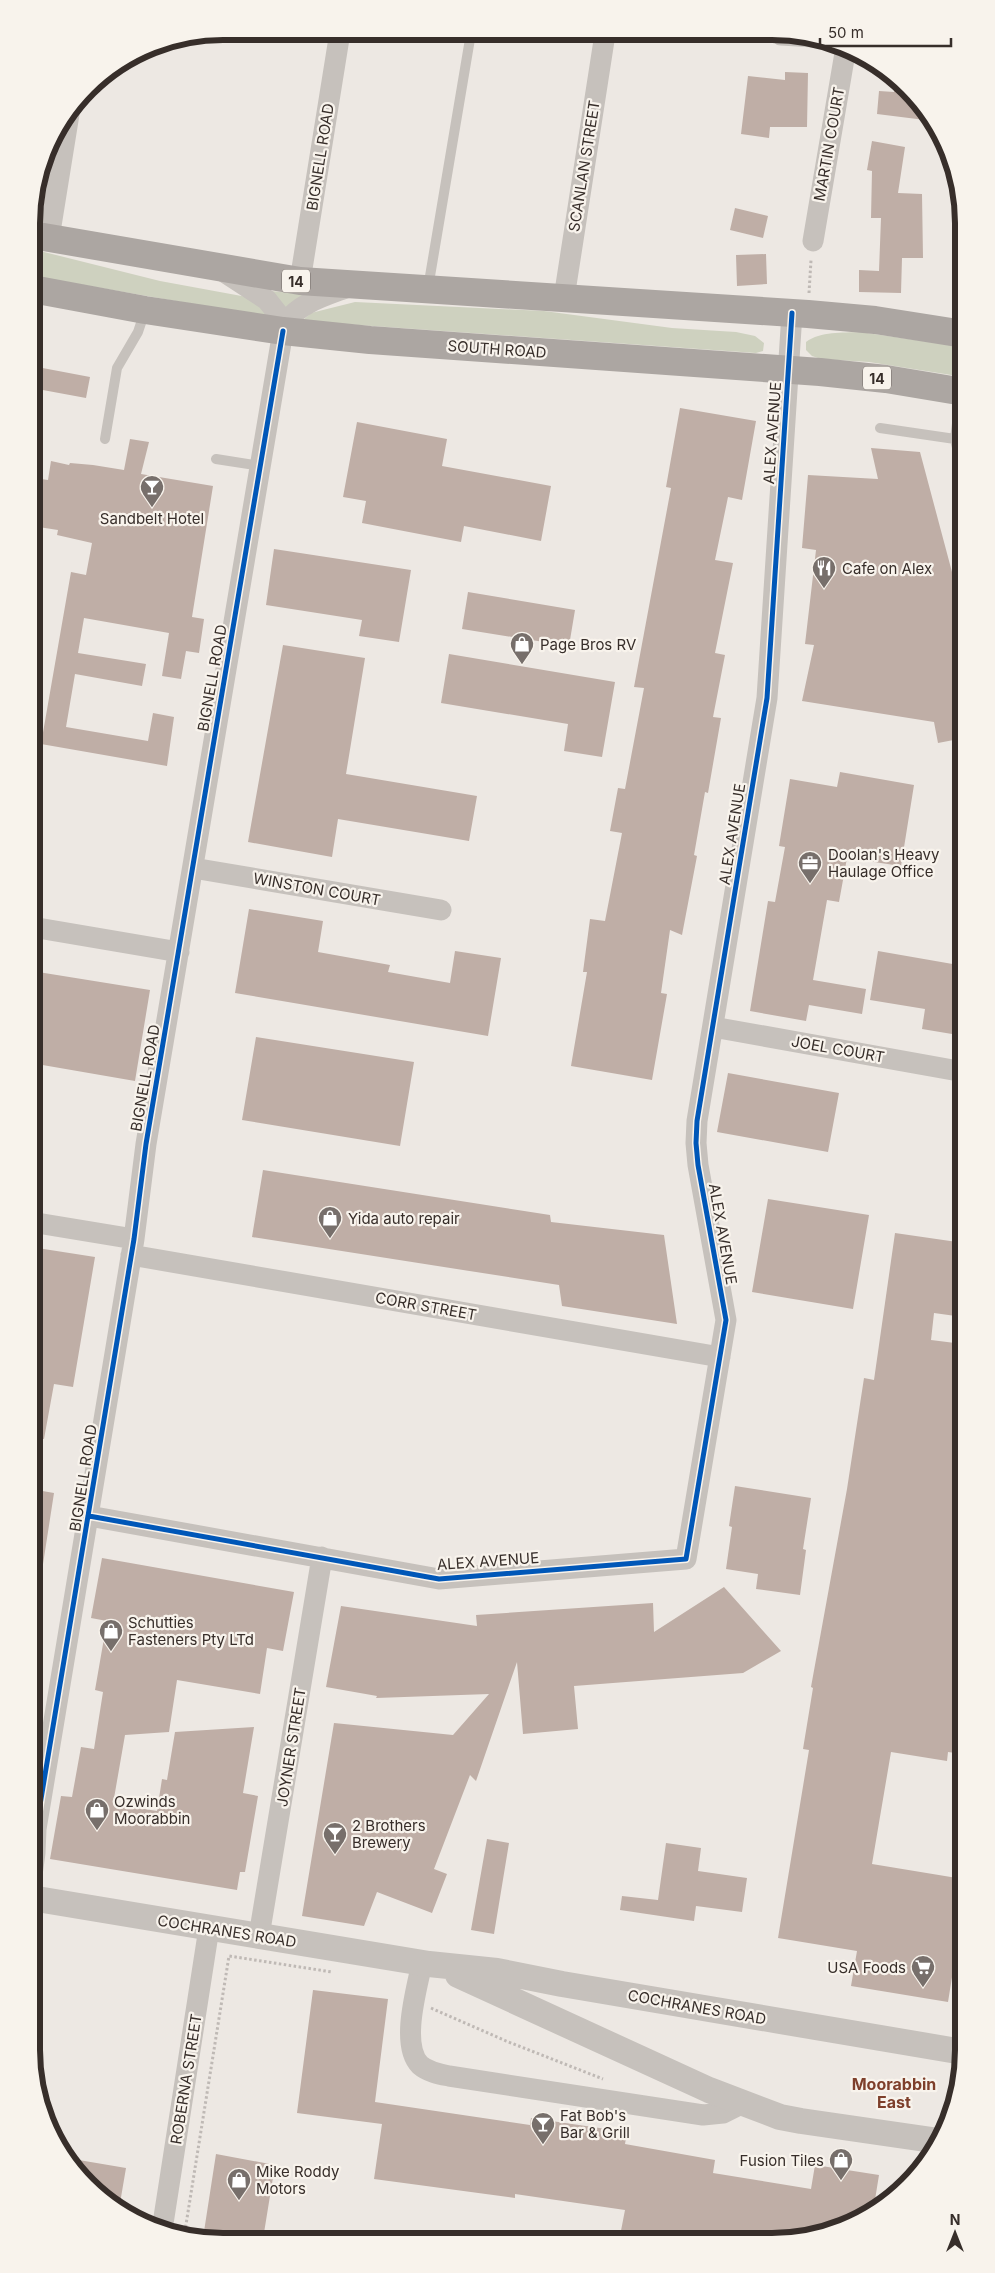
<svg xmlns="http://www.w3.org/2000/svg" width="995" height="2273" viewBox="0 0 995 2273" font-family="Inter,sans-serif">
  <style>
    .green { fill: #ced1bf }
    .building { fill: #bfaea6 }
    .lines { fill: none; stroke-linecap: round; stroke-linejoin: round }
    .path { stroke: #bfb9b5; stroke-width: 3; stroke-dasharray: 2.5 2.5; stroke-linecap: butt }
    .service { stroke: #c6c1bc; stroke-width: 10 }
    .minor { stroke: #c6c1bc; stroke-width: 21 }
    .tertiary { stroke: #c6c1bc; stroke-width: 26 }
    .trunk { stroke: #aca6a2; stroke-width: 28 }
    .cycleway-casing { stroke: #f8f3ec; stroke-width: 8 }
    .cycleway { stroke: #0057b8; stroke-width: 5 }
    .labels { text-anchor: middle; dominant-baseline: central; stroke-width: 4.5; stroke-linejoin: round; paint-order: stroke }
    .shield { fill: #f8f3ec; stroke: #716964; stroke-width: 1 }
    .shield-label { font-size: 14px; font-weight: bold; fill: #372e2a }
    .street-label { font-size: 15px; fill: #372e2a; stroke: #f8f3ec }
    .poi-label { font-size: 15px; fill: #372e2a; stroke: #f8f3ec; text-anchor: start }
    .neighbourhood-label { font-size: 16px; font-weight: bold; fill: #7e3f2b; stroke: #f8f3ec }
    .rim { fill: none; stroke: #372e2a; stroke-width: 6 }
  </style>
  <rect width="100%" height="100%" fill="#ede8e3"/>
  <path class="green" d="M32,249L160,281L247,297L257,301L268,317L32,276Z
    M271,291L310,295L287,311Z
    M355,302L544,311L672,328L736,332L755,336L764,343L763,351L756,353L302,321L311,313Z
    M860,332L964,347V377L869,362L821,359L812,356L806,350V342C821,331 842,333 860,332Z"/>
  <path class="building" d="M785,72L808,73L807,127H770L769,138L741,134L748,76L785,80Z
    M895,77L899,79L933,121L877,114L879,91L894,92Z
    M872,141L905,147L898,193L922,194L923,258H902L901,293L859,292V270L879,271L881,218H871L872,171L867,170Z
    M735,208L768,216L763,238L730,230Z
    M766,254L767,284L737,286L736,255Z
    M32,366L90,377L86,398L32,388Z
    M680,408L756,421L742,500L728,497L715,560L733,563L715,653L725,655L713,717L721,718L708,793L705,792L694,855L697,856L682,935L670,930L661,993L667,994L652,1080L571,1066L587,972H583L590,919L605,921L622,833L610,831L618,788L625,789L644,688L634,687L671,488L666,487Z
    M357,422L447,439L442,466L551,486L541,541L464,526L461,542L362,523L366,501L343,497Z
    M130,439L149,442L141,474L213,486L192,617L204,619L199,653L186,651L181,679L162,676L169,633L84,618L78,653L146,664L142,686L75,674L66,727L148,741L153,713L174,717L167,766L41,744L71,572L86,575L92,543L57,535L58,530L32,526L37,489L41,479L48,480L51,461L69,465L70,463L93,465L124,470Z
    M871,448L920,452L964,617V738L938,743L934,722L802,701L814,645L805,644L816,550L802,548L808,475L878,479Z
    M274,549L411,570L399,642L359,636L362,620L266,605Z
    M468,592L575,610L569,646L462,629Z
    M283,645L365,658L346,774L477,796L469,841L338,819L332,857L248,842Z
    M449,654L615,682L602,757L564,751L568,724L441,703Z
    M840,772L914,785L901,866L847,858L839,902L827,900L813,980L866,989L862,1014L809,1005L806,1021L750,1011L768,901L775,902L785,847L779,846L790,779L837,787Z
    M249,909L323,921L318,952L390,965L388,972L450,983L455,951L501,958L488,1036L235,993Z
    M878,951L964,966V1036L922,1029L925,1009L870,1000Z
    M32,971L150,990L135,1081L31,1063Z
    M256,1037L414,1062L400,1146L242,1120Z
    M728,1073L839,1093L828,1152L717,1132Z
    M263,1170L550,1215L551,1222L664,1235L677,1324L562,1306L559,1285L252,1237Z
    M768,1199L869,1215L853,1309L752,1292Z
    M895,1233L964,1243L963,1317L934,1313L931,1340L963,1344V1615L957,1651L963,1653V1754L948,1752L947,1761L891,1752L872,1864L963,1879V1909L948,2002L851,1986L857,1951L778,1938L809,1750L803,1749L813,1688L811,1687L847,1489L864,1378L874,1380Z
    M31,1247L95,1257L73,1387L54,1384L44,1439L31,1437Z
    M735,1486L811,1498L803,1549L806,1550L800,1595L756,1589L758,1574L726,1569L732,1527L729,1526Z
    M31,1489L54,1493L39,1590L31,1589Z
    M102,1558L294,1592L283,1651L267,1648L260,1694L177,1680L169,1732L125,1735L113,1804L157,1811L162,1779L167,1780L175,1732L254,1727L243,1793L258,1796L245,1872H240L237,1890L50,1859L61,1796L72,1797L81,1747L94,1749L103,1692L95,1690L107,1621L91,1618Z
    M724,1587L781,1651L743,1673L574,1686L578,1729L523,1734L517,1662L476,1781L470,1775L434,1869L447,1874L432,1913L377,1892L364,1926L302,1916L334,1723L453,1735L489,1694L376,1698L377,1696L326,1687L341,1606L477,1626L476,1615L653,1603L654,1632Z
    M487,1839L509,1843L494,1934L471,1930Z
    M666,1843L701,1848L698,1871L747,1878L742,1912L696,1906L694,1921L620,1910L622,1896L658,1900Z
    M313,1990L388,1999L375,2102L530,2125L531,2118L627,2132L625,2144L715,2160L713,2173L811,2189L815,2165L879,2175L873,2212L822,2235L772,2242L619,2241L625,2210L515,2194V2198L374,2179L382,2124L297,2113Z
    M216,2154L275,2165L263,2239L203,2238Z
    M67,2158L126,2168L119,2209L96,2194Z"/>
  <g class="lines">
    <path class="path" d="M809,293L811,260
      M431,2008L506,2041L603,2079
      M184,2237L229,1956L332,1972"/>
    <path class="service" d="M428,288L471,33
      M880,428L955,439L961,393
      M105,439L117,368L138,332L145,311
      M955,439L964,478
      M216,459L261,466"/>
    <path class="minor" d="M781,35L814,37
      M49,238L69,114
      M813,241L846,47
      M221,270L267,300L285,323C300,302 328,295 351,286
      M300,281L340,32
      M564,298L605,34
      M193,868L441,910
      M32,927L179,952
      M713,1027L964,1072
      M31,1222L134,1239
      M131,1255L720,1357
      M89,1516L439,1579L686,1559L726,1320L698,1165L696,1143L697,1121L767,698L792,313
      M31,1882L35,1853L36,1829L134,1239L146,1144L283,331
      M259,1936L322,1557
      M422,1963C417,1988 400,2045 420,2065C428,2072 439,2074 449,2076L703,2115L723,2113L743,2103
      M162,2230L209,1928"/>
    <path class="tertiary" d="M31,1898L429,1964L497,1971L562,1984L963,2052
      M458,1975L709,2090L780,2117L801,2121L939,2141"/>
    <path class="trunk" d="M32,235L300,281L808,314L875,320L964,334
      M32,289L145,310L283,331L370,340L820,372L886,379L964,392"/>
    <g class="cycleway-casing">
      <path id="cycleway" d="M89,1516L439,1579L686,1559L726,1320L698,1165L696,1143L697,1121L767,698L792,313
        M31,1882L35,1853L36,1829L134,1239L146,1144L283,331"/>
    </g>
    <use href="#cycleway" class="cycleway"/>
  </g>
  <defs>
    <g id="bar-pin" transform="scale(1.25)"><path d="M0 17L-7.5 6A9.5 9.5 0 1 1 7.5 6Z" fill="#776f6b" stroke="#f8f3ec"/><path d="M-6-5H6L.8 .8V4.5H3.5V6h-7V4.5H-.8V.8Z" fill="#fff"/></g>
    <g id="restaurant-pin" transform="scale(1.25)"><path d="M0 17L-7.5 6A9.5 9.5 0 1 1 7.5 6Z" fill="#776f6b" stroke="#f8f3ec"/><path d="M-5-6h1v4h1v-4h1v4h1v-4h1v5L-1.5 .5V6h-2V.5L-5-1ZM5-6V6H3V1.5H1.5Q1.5-4 5-6Z" fill="#fff"/></g>
    <g id="shop-pin" transform="scale(1.25)"><path d="M0 17L-7.5 6A9.5 9.5 0 1 1 7.5 6Z" fill="#776f6b" stroke="#f8f3ec"/><path d="M-5-2.5h2.3a2.7 3.5 0 0 1 5.4 0H5L5.5 6h-11ZM-1.5-2.5h3a1.5 2.3 0 0 0-3 0Z" fill="#fff"/></g>
    <g id="office-pin" transform="scale(1.25)"><path d="M0 17L-7.5 6A9.5 9.5 0 1 1 7.5 6Z" fill="#776f6b" stroke="#f8f3ec"/><path d="M-6-3h4V-5.5h4V-3h4V5H-6ZM-1-4.5V-3h2v-1.5ZM-6 0V1H6V0Z" fill="#fff"/></g>
    <g id="supermarket-pin" transform="scale(1.25)"><path d="M0 17L-7.5 6A9.5 9.5 0 1 1 7.5 6Z" fill="#776f6b" stroke="#f8f3ec"/><path d="M-6-5.5h2.5l.6 2H6L4.5 2H-2.5L-4.4-4H-6ZM-1.5 3.2a1.3 1.3 0 1 0 .1 0ZM3 3.2a1.3 1.3 0 1 0 .1 0Z" fill="#fff"/></g>
  </defs>
  <g fill-rule="evenodd">
    <use href="#bar-pin" x="152" y="487"/>
    <use href="#restaurant-pin" x="824" y="568"/>
    <use href="#shop-pin" x="522" y="644"/>
    <use href="#office-pin" x="810" y="863"/>
    <use href="#shop-pin" x="330" y="1218"/>
    <use href="#shop-pin" x="111" y="1631"/>
    <use href="#shop-pin" x="97" y="1810"/>
    <use href="#bar-pin" x="335" y="1834"/>
    <use href="#supermarket-pin" x="923" y="1967"/>
    <use href="#bar-pin" x="543" y="2124"/>
    <use href="#shop-pin" x="841" y="2160"/>
    <use href="#shop-pin" x="239" y="2180"/>
  </g>
  <g class="labels">
    <g class="shield">
      <rect x="282" y="269.5" width="28" height="23" rx="4"/>
      <rect x="863" y="366.5" width="28" height="23" rx="4"/>
    </g>
    <g class="shield-label">
      <text x="296" y="281">14</text>
      <text x="877" y="378">14</text>
    </g>
    <g class="street-label">
      <text transform="translate(829 144) rotate(-80)">MARTIN COURT</text>
      <text transform="translate(320 157) rotate(-81)">BIGNELL ROAD</text>
      <text transform="translate(584 166) rotate(-81)">SCANLAN STREET</text>
      <text transform="translate(497 349) rotate(4)">SOUTH ROAD</text>
      <text transform="translate(772 433) rotate(-86)">ALEX AVENUE</text>
      <text transform="translate(212 678) rotate(-80)">BIGNELL ROAD</text>
      <text transform="translate(732 834) rotate(-81)">ALEX AVENUE</text>
      <text transform="translate(317 889) rotate(10)">WINSTON COURT</text>
      <text transform="translate(838 1049) rotate(10)">JOEL COURT</text>
      <text transform="translate(145 1078) rotate(-80)">BIGNELL ROAD</text>
      <text transform="translate(723 1234) rotate(80)">ALEX AVENUE</text>
      <text transform="translate(426 1306) rotate(10)">CORR STREET</text>
      <text transform="translate(83 1478) rotate(-81)">BIGNELL ROAD</text>
      <text transform="translate(488 1561) rotate(-4)">ALEX AVENUE</text>
      <text transform="translate(291 1747) rotate(-81)">JOYNER STREET</text>
      <text transform="translate(227 1931) rotate(9)">COCHRANES ROAD</text>
      <text transform="translate(697 2007) rotate(10)">COCHRANES ROAD</text>
      <text transform="translate(186 2079) rotate(-81)">ROBERNA STREET</text>
    </g>
    <g class="poi-label">
      <text x="152" y="518" text-anchor="middle">Sandbelt Hotel</text>
      <text x="842" y="568">Cafe on Alex</text>
      <text x="540" y="644">Page Bros RV</text>
      <text x="828" y="854">Doolan's Heavy<tspan x="828" dy="17">Haulage Office</tspan></text>
      <text x="348" y="1218">Yida auto repair</text>
      <text x="128" y="1622">Schutties<tspan x="128" dy="17">Fasteners Pty LTd</tspan></text>
      <text x="114" y="1801">Ozwinds<tspan x="114" dy="17">Moorabbin</tspan></text>
      <text x="352" y="1825">2 Brothers<tspan x="352" dy="17">Brewery</tspan></text>
      <text x="906" y="1967" text-anchor="end">USA Foods</text>
      <text x="560" y="2115">Fat Bob's<tspan x="560" dy="17">Bar &amp; Grill</tspan></text>
      <text x="824" y="2160" text-anchor="end">Fusion Tiles</text>
      <text x="256" y="2171">Mike Roddy<tspan x="256" dy="17">Motors</tspan></text>
    </g>
    <g class="neighbourhood-label">
      <text x="894" y="2084">Moorabbin<tspan x="894" dy="18">East</tspan></text>
    </g>
  </g>
  <path d="M0 0H995V2273H0ZM223 40H772A183 183 0 0 1 955 223V2050A183 183 0 0 1 772 2233H223A183 183 0 0 1 40 2050V223A183 183 0 0 1 223 40Z" fill="#f8f3ec" fill-rule="evenodd"/>
  <path class="rim" d="M223 40H772A183 183 0 0 1 955 223V2050A183 183 0 0 1 772 2233H223A183 183 0 0 1 40 2050V223A183 183 0 0 1 223 40Z"/>
  <g transform="translate(955 2233)" stroke="#f8f3ec" stroke-width="4" paint-order="stroke">
  <path d="M0-4L9 19L0 12L-9 19Z" fill="#372e2a"/>
  <text y="-8" font-size="14" font-weight="bold" text-anchor="middle" fill="#372e2a">N</text>
  </g>
  <path d="M820 38v8h131v-8" fill="none" stroke="#372e2a" stroke-width="2.5"/>
  <text x="828" y="38" font-size="15" fill="#372e2a" stroke="#f8f3ec" stroke-width="4" paint-order="stroke">50 m</text>
</svg>
